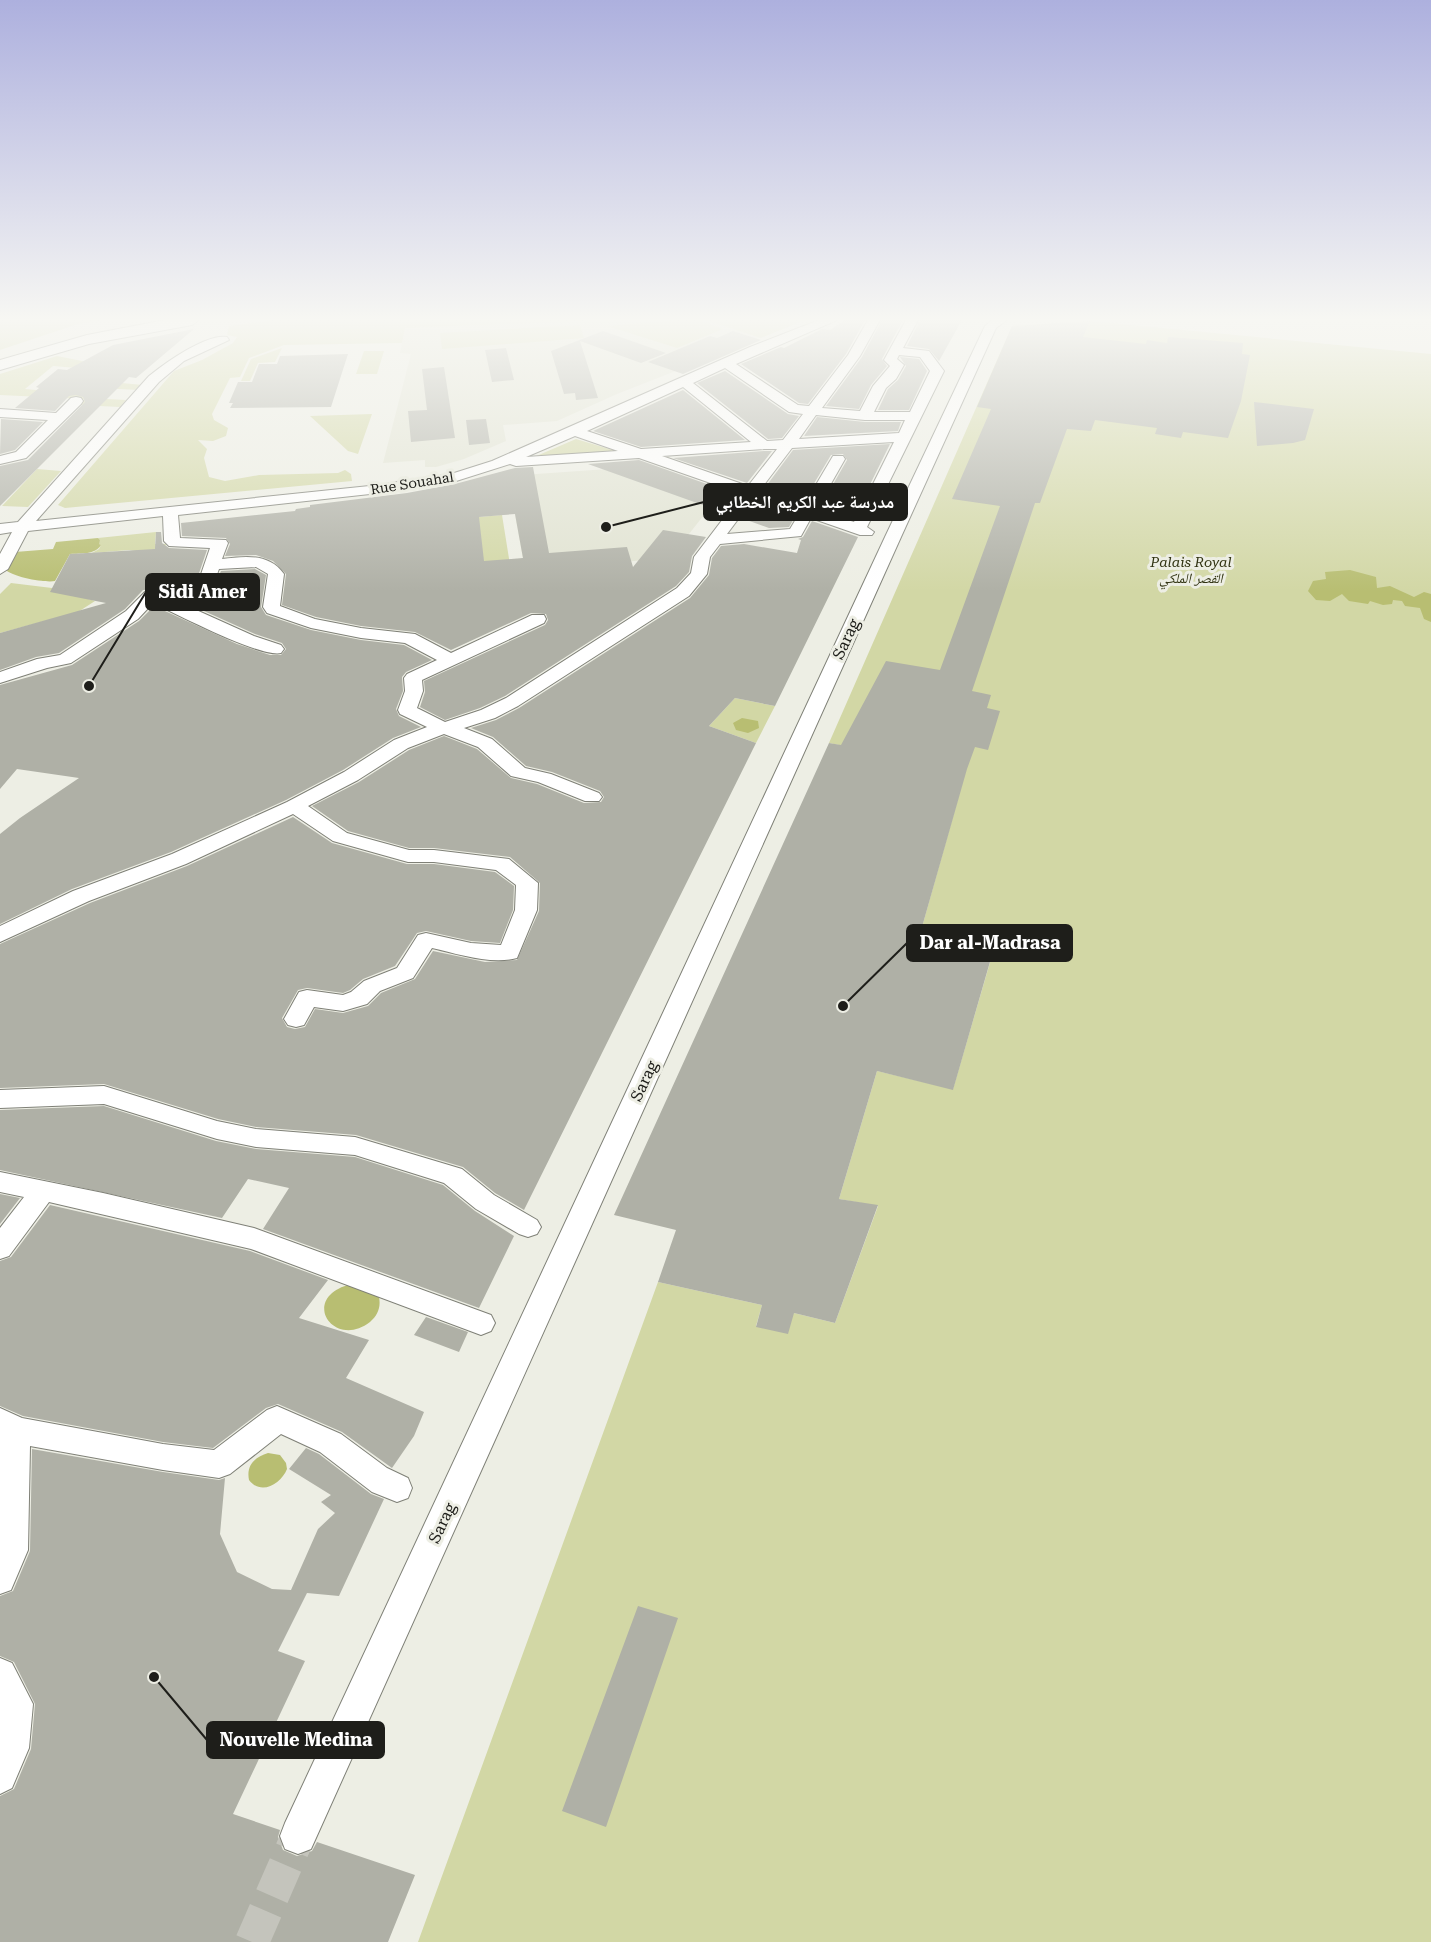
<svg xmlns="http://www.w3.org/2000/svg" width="1431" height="1942" viewBox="0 0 1431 1942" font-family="'Roboto Serif','Noto Naskh Arabic',serif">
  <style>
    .built { fill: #e1e3d2 }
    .green { fill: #d2d7a5 }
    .forest { fill: #b8be72 }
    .building { fill: #afb0a6; fill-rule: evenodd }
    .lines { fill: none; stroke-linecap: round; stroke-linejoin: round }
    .minor-tunnel { stroke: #c4c4bc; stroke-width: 34; stroke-dasharray: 34 16; stroke-linecap: butt }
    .minor-casing { stroke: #7f8077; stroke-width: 2 }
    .major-casing { stroke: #7f8077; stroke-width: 2 }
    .minor { fill: #fff; fill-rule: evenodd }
    .major { fill: #fff; fill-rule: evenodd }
    .labels { text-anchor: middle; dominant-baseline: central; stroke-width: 6; stroke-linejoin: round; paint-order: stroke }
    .far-street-label { font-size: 14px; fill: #1e1e1a; stroke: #edeee4 }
    .far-park-label { font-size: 14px; font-style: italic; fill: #313312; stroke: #edeee4 }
    .street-label { font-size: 16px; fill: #1e1e1a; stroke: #edeee4 }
    .leader { fill: none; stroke: #1e1e1a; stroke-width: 2 }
    .callout-dot { fill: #1e1e1a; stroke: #edeee4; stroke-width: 2 }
    .callout { fill: #1e1e1a; stroke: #1e1e1a; stroke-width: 2 }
    .callout-label { font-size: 18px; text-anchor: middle; font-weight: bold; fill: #fff }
  </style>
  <rect width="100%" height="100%" fill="#edeee4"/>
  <path class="built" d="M582,320H805L617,394L557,421L503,425L506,441L464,459L436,467H425V460L383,463L411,354L400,353L405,328Z
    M636,467L719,496L670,558L525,570L508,476Z"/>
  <path class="green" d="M0,320H105L78,324L0,350Z
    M274,320H582L583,321L405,328L402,343L284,345L249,358L240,377L230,378L212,414L214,420L228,428L226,436L213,441L198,440L207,449L204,458L209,477L225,481L259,475L338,473L345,470L351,474L352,481L65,508L58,505L174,371L202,360L233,343L237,337L227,335L229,326Z
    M680,320H699L723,329L677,348L607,326Z
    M706,320H805L761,338Z
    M1090,321L1431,354V1942H418L658,1282L762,1305L756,1326L794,1313L835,1323L878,1206L839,1199L877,1071L953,1089L996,942L922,927L966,770L829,743L1012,326Z
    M580,325L584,338L442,349L440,333Z
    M282,348L275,362L258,363L250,381H241L251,359Z
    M364,351H384L377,374H356Z
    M57,356L92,363L100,381L143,385L139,390L79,387L89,369L53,366L25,389L89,395L87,398L126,400L120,407L78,405L84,399L0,395V374Z
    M372,414L358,454L348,451L310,416Z
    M576,439L616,451L534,457Z
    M37,469L61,471L28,507L2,506Z
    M502,515L511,571L435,578L423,522Z
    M156,532L155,544H166L162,555L129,550L92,553L99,549L101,545L98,544L100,540L98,538Z
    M11,583L52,588L95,601L78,612L0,633V594Z
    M735,698L775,706L756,743L709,726Z"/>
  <path class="forest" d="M98,538L100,540L99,544L101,545C95,555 81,553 70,554L55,581C45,583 13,577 6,570L15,552L53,549L56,542Z
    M1350,570L1376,577L1377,588L1390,586L1414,597L1424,592L1431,594V622L1424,619L1420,608L1405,606L1402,601L1393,600L1392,604L1383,605L1370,601L1368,604L1349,601L1342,594L1330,601L1316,600L1308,591L1313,581L1326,579L1325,572Z
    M742,718L758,721L759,728L748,733L736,730L733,723Z
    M351,1284L379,1297C381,1307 378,1315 370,1322C334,1350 298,1298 351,1284Z
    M268,1453L280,1455L286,1463L287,1469C281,1484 261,1496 249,1480C246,1465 255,1457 268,1453Z"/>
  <path class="building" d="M845,320H865L846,354L808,404L799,403L741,364L781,347L784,348L822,329L830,330Z
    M882,320H903L882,359L887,366L871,385L859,409L826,406L862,357Z
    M920,320H962L939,361L929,349L907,346Z
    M1090,321L1083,337L1146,344L1147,340L1167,343L1168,337L1243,343L1242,354L1250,355L1241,401L1228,438L1183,432L1181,438L1155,434L1157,428L1095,420L1091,431L1067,429L1040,503H1035L972,691L991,695L987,708L1000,711L988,750L975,747L967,769L922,927L996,941L953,1090L877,1071L839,1199L878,1205L835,1323L794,1313L788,1334L756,1327L762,1305L658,1282L676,1230L614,1215L829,743L841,745L886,661L940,670L1000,506L952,499L991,409L977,407L1012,326Z
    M194,329L136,378L129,377L0,506V466L28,460L85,402L83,397L76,395L69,396L55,411L15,408L39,388L36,387L58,369L67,370L113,345Z
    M603,331L666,353L641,363L580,341L598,398L576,400L575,393L564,394L551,351Z
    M733,331L761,340L683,374L648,362L710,336L717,338Z
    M506,348L514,380L492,382L485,350Z
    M348,354L331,407L230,408L233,403H229L238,382H252L259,364H277L280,356Z
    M900,357L919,359L927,371L909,410H878L888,389L898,380L906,366Z
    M444,367L455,438L411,442L408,411L427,410L422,369Z
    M725,371L788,414L799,416L782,438L768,439L697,383Z
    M683,390L745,440L641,447L593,431Z
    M1254,402L1314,409L1305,440L1293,443L1257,446Z
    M817,417L865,422H901L898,431L804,436Z
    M1,419L43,422L15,450L0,454Z
    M486,419L490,443L469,445L466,420Z
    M890,444L853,519L819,509L847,460L843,454L831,455L803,502L764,489L793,450Z
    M764,451H772L747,483L673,458Z
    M639,460L738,495L725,513L588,464Z
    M533,467L549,553L627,547L633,567L663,530L706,537L692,556L689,572L676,586L505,696L480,708L445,720L420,707L425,692L424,681L545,625L548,620L546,614L531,613L451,650L415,632L361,626L316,617L282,605L286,574L273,561L256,555L225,556L230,544L226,538L182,536L181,523L295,511L296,509L310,507V505L407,493L455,484L515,468ZM515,514L523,558L484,561L479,517Z
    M755,501L796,515L789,527L769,528L741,518Z
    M812,521L858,537L775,706L735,698L709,726L756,743L524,1210L495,1193L463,1167L356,1135L256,1127L218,1119L104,1084L0,1088V944L90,903L187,866L293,817L332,843L407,864H434L495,872L514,886L513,910L500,943L471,941L426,931L417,933L395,966L363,979L350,990L343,993L307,988L298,990L282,1018L287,1027L295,1029L305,1027L315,1009L343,1013L368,1006L381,993L415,979L433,951L485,962L517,960L539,911L540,883L510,857L434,848H409L348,831L312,806L359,782L409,750L444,736L477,749L511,778L537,784L584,803L601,802L604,797L600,791L552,772L526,766L493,737L471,728L496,720L519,708L690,598L709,575L712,558L721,546L744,544L797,553L801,540L798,539L803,537Z
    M156,532H161L162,543L169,548L207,550L196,582L186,588L143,590L125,609L59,653L36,657L0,670V633L106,603L50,592L70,554L155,549Z
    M255,569L266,575L261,607L266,615L311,630L361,640L404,645L432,660L406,672L402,677L403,691L396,709L399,716L421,727L393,738L343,770L286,800L171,852L72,889L0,924V834L20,818L79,778L17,769L0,789V685L72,665L139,621L154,606L237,644L270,655H281L286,649L282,643L255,634L184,602L205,596L214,586L221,571Z
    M104,1106L216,1141L256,1149L355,1157L443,1185L475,1211L514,1236L479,1308L263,1229L289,1188L248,1179L222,1218L0,1170V1110Z
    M0,1194L20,1198L0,1224Z
    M50,1205L250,1251L328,1280L299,1318L369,1340L346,1378L424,1412L414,1436L392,1468L342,1432L278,1404L266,1408L213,1448L163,1442L23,1416L0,1406V1261L11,1257Z
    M426,1317L468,1332L459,1352L414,1335Z
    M306,1448L319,1454L371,1494L384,1499L339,1596L307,1593L278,1651L305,1661L233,1814L280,1830L278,1837L283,1850L297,1856L312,1851L317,1842L415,1875L388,1942H0V1796L14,1789L31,1749L35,1704L14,1662L0,1656V1596L13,1591L30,1551L32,1449L163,1472L219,1480L225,1478L220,1534L237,1572L272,1589L291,1590L318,1529L335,1513L321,1502L331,1495L289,1469Z
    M638,1606L678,1618L606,1827L562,1811Z"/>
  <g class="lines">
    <path class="minor-tunnel" d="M252,1942L298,1836"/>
    <g class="minor-casing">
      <path id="minor" d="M819,320H837L736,364L798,405L809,406L848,355L868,320H880L860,356L822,408L860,411L873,386L890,366L884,360L906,320H918L903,348L929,351L944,371L867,527L874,532L872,535H860L811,518L801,536L720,544L710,557L707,574L689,596L518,706L495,718L464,728L492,739L525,768L551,774L599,793L602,797L599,801H585L538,782L511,776L478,747L444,734L408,748L358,780L308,806L347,833L409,850H434L509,859L538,883L537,910L517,958C491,965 458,954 432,948L413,978L380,991L367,1004L343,1011L314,1007L304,1025L296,1027L288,1025L284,1019L299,992L307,990L343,995L351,992L364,981L397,968L418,935L426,933L471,943L501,945L515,910L516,885L496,870L434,862H408L333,841L293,814L186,864L89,901L0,942V926L73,891L172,854L287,802L344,772L394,740L427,727L400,714L398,710L405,691L404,678L407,674L437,660L405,643L361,638L311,628L267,613L263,607L268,574L256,567L219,569C210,595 201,600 174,600L254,636L281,645L284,649L281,653C260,658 177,614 153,603L138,619L71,663L47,668L0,683V672L37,659L60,655L126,611L145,592L187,590L198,583L210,548L169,546L164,541L163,516L28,531L8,569L0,574V554L12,532L0,534V524L18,522L149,376C165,363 207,333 227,337L229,340L184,361L159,382L36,521L379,485L451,474L492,461L750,347ZM899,355L920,357L930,371L910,412H874L886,388L896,379L904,365L897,359ZM725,368L789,412L803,414L783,440L767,441L693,383ZM683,387L751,442L641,449L587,431ZM816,415L865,420H905L899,433L799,439ZM575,436L618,451L526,457ZM894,442L854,522L816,510L845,459L843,456H833L804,505L760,490L792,448ZM777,449L748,486L662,456L764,449ZM639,458L742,494L694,557L691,573L677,588L506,698L481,710L445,722L417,708L423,691L422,680L544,623L546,619L544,615H532L451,653L415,634L361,628L315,619L280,606L284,574C269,553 245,556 222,559L228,543L226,540L180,538L178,515L379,493L453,482L510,464L516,466ZM754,498L799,514L790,529L727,534Z
        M992,320H1007L996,328L901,537L311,1849L298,1854L285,1849L280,1836L285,1823L885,537L985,326Z
        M76,397L81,398L83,401L81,404L26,458L0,464V456L16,452L48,420L0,417V409L56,413L71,398Z
        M104,1086L217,1121L256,1129L355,1137L462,1169L494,1195L537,1220L541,1227L537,1234L528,1237L519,1234L476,1209L444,1183L355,1155L256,1147L217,1139L104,1104L0,1108V1090Z
        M0,1172L103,1193L254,1228L491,1315L495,1323L491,1331L481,1335L251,1249L49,1202L9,1256L0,1259V1228L24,1197L0,1192Z
        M277,1406L341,1434L387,1468L408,1478L412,1488L408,1498L397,1502L372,1492L320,1452L281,1434L230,1474L219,1478L163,1470L30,1446L28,1550L11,1590L0,1594V1408L22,1418L163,1444L214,1450L267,1410Z
        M0,1658L12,1663L33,1704L29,1748L12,1788L0,1794Z"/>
    </g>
    <g class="major-casing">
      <path id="major" d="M165,320H199L192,325L89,344L0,370V360L87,335Z"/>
    </g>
    <use href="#minor" class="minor"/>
    <use href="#major" class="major"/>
  </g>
  <linearGradient id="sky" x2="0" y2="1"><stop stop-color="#adb0de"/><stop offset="0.54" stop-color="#f7f7f3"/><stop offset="1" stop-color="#f7f7f3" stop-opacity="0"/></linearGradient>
  <rect width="1431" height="592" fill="url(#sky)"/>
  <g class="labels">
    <g class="far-street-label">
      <text transform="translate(412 483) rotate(-9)">Rue Souahal</text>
    </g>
    <g class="far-park-label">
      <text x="1191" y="562">Palais Royal<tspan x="1191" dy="16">القصر الملكي</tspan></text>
    </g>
    <g class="street-label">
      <text transform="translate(846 639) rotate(-65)">Sarag</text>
      <text transform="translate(644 1081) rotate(-65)">Sarag</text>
      <text transform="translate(442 1523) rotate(-65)">Sarag</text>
    </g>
  </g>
  <path class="leader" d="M606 527L704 502M89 686L146 592M843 1006L907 943M154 1677L207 1740"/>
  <g class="callout-dot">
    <circle cx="606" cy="527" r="6"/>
    <circle cx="89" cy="686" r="6"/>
    <circle cx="843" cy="1006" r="6"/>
    <circle cx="154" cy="1677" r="6"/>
  </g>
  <g class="callout">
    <rect x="704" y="484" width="203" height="36" rx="6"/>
    <rect x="146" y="574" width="113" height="36" rx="6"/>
    <rect x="907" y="925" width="165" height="36" rx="6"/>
    <rect x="207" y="1722" width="177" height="36" rx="6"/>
  </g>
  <g class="callout-label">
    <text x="805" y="508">مدرسة عبد الكريم الخطابي</text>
    <text x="203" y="598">Sidi Amer</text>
    <text x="990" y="949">Dar al-Madrasa</text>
    <text x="296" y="1746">Nouvelle Medina</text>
  </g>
</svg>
